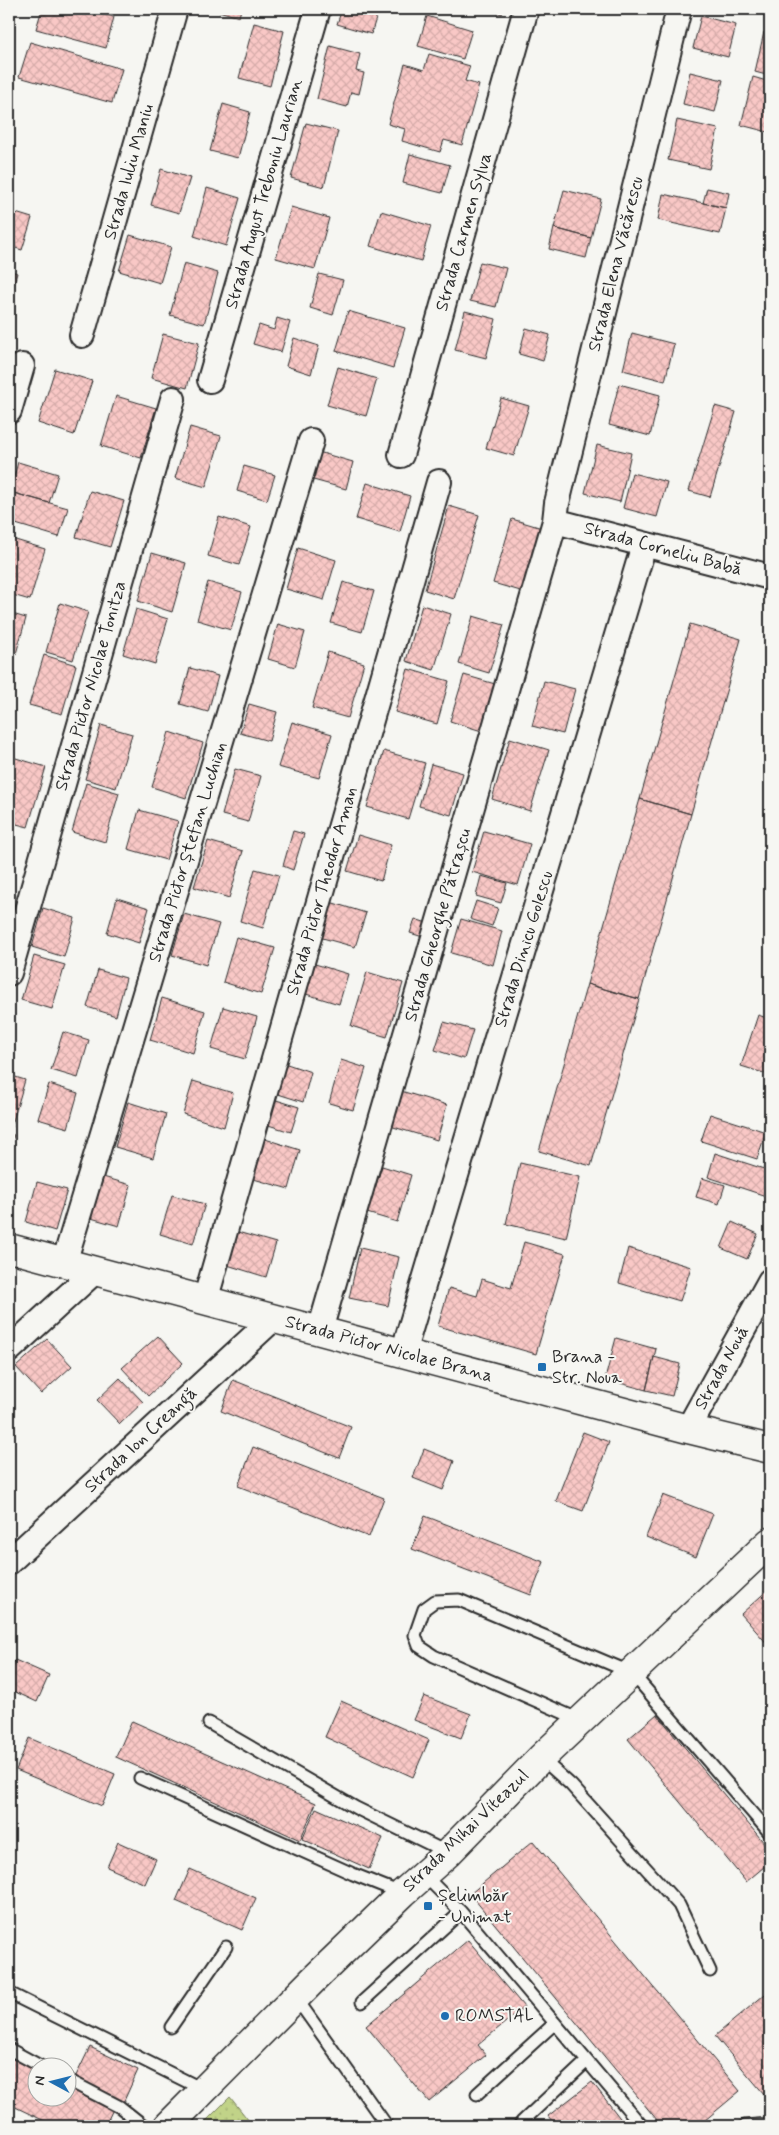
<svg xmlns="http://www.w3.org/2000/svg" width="779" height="2135" viewBox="0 0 779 2135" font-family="Mynerve,sans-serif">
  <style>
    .grass { fill: url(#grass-dots); stroke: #767f5a }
    .building { fill: url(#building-cross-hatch); stroke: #2b2b2b }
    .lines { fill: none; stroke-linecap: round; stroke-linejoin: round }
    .lane-casing { stroke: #2b2b2b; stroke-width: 15 }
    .street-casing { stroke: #2b2b2b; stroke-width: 28 }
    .secondary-casing { stroke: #2b2b2b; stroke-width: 31 }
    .lane { stroke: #f6f6f2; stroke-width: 11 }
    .street { stroke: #f6f6f2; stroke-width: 24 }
    .secondary { stroke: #f6f6f2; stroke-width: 28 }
    .poi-dot { fill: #1f6fb2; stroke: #f6f6f2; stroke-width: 2 }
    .labels { text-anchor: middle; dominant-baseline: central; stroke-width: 4; stroke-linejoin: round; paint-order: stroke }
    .street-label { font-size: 18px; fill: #2b2b2b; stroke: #f6f6f2 }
    .poi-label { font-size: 18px; fill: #2b2b2b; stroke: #f6f6f2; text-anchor: start }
  </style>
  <defs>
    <pattern id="grass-dots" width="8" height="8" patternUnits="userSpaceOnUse" patternTransform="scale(1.25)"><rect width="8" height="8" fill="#c1d388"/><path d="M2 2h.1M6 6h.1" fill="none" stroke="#a6b576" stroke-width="1.8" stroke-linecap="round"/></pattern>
    <pattern id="building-cross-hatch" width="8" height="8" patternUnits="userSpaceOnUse" patternTransform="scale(1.25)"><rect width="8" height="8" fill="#f9c8c6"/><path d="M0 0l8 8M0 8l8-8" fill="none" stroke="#d6acaa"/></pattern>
  </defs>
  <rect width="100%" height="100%" fill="#f6f6f2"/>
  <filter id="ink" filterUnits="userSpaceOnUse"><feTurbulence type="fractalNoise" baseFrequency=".02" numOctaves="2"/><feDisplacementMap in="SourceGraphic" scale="10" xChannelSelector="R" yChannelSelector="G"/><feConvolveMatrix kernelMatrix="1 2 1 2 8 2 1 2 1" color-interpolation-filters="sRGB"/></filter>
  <g filter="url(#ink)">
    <path class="grass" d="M230,2097L253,2126H201Z"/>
    <path class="building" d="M42,9H83L114,17L106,48L36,29Z
      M212,9H241L239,17Z
      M342,9H379L371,34L337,24Z
      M485,9H504L502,14Z
      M427,16L472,30L463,59L418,46Z
      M701,16L736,25L728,57L693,48Z
      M254,23L284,31L270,86L239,78Z
      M764,32L770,34V76L755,72Z
      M30,42L122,69L112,103L19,77Z
      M330,46L360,54L356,71L364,73L359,94L351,92L347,107L317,99Z
      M429,54L470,66L465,81L479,85L462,145L444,140L440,152L402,141L405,129L388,124L405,64L424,70Z
      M690,72L723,80L715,112L683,104Z
      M753,77L770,82V122L768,132L741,125Z
      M223,104L250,112L238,158L210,151Z
      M677,120L718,129L709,169L668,160Z
      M306,123L338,131L324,187L291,178Z
      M410,154L450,165L442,193L403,183Z
      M161,169L190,178L179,213L151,205Z
      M207,188L240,198L226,246L194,236Z
      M707,188L729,193L726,208L703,203Z
      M564,190L601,199L591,238L554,228Z
      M663,194L726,208L720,234L658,220Z
      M291,207L329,218L315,269L276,258Z
      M9,211L32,218L22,250L9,246Z
      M381,211L431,226L421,261L370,246Z
      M554,228L591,238L586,258L549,249Z
      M130,235L171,247L160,283L119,271Z
      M480,262L506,268L496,307L470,301Z
      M184,263L218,273L204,324L170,315Z
      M9,270L17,273L9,301Z
      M319,274L343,280L333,315L310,308Z
      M348,311L405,328L393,368L336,351Z
      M465,311L496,319L486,358L455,350Z
      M277,318L290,322L281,352L253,344L259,325L274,330Z
      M526,328L550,335L543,361L519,354Z
      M632,333L674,344L665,381L623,370Z
      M163,334L199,343L187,388L151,378Z
      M294,338L319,346L311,374L286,366Z
      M338,367L377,379L366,416L327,405Z
      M55,369L92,381L74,435L38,423Z
      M619,384L660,395L650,436L609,425Z
      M116,396L156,408L141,458L101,446Z
      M501,398L529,406L514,456L486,448Z
      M715,406L736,412L710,497L689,491Z
      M190,427L221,436L206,487L175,478Z
      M597,445L631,453L620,502L585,493Z
      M315,451L353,462L346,489L306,478Z
      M18,462L58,474L49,503L10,492Z
      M244,466L275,475L267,500L237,491Z
      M632,473L667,482L657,517L623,508Z
      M367,483L410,496L400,532L356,519Z
      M90,491L124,501L110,547L76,537Z
      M10,492L68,508L59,537L9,522Z
      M449,506L479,515L454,599L425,590Z
      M219,517L251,527L239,565L208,556Z
      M512,519L542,528L524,592L493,583Z
      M9,538L45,549L30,600L9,594Z
      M298,548L336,560L324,600L286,589Z
      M152,553L186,563L172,612L138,601Z
      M208,582L242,592L231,630L197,620Z
      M343,582L374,591L362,632L331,623Z
      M60,603L88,612L73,660L46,652Z
      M422,605L451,614L434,670L406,661Z
      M136,609L168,619L155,664L123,654Z
      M9,613L26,618L14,661L9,660Z
      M473,616L504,625L489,673L459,664Z
      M278,624L305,632L295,667L268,659Z
      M690,624L741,639L691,814L640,799Z
      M328,652L364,663L348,718L312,708Z
      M44,655L76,665L62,714L29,705Z
      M190,668L218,676L208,712L180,704Z
      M408,669L449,681L437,724L395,712Z
      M464,675L502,686L488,733L450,721Z
      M544,681L575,689L563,734L532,726Z
      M249,704L277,712L269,741L240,733Z
      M292,722L332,734L319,778L278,767Z
      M101,725L132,734L116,788L85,779Z
      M169,732L203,743L186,798L152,787Z
      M510,738L549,750L530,811L492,799Z
      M384,751L425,763L408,819L367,807Z
      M9,756L46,767L28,827L9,822Z
      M431,764L463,773L451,815L419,806Z
      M235,769L261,776L248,822L222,815Z
      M86,783L119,793L105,842L72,832Z
      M640,799L691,814L639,999L587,984Z
      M139,810L178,821L166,860L128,849Z
      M293,831L304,834L293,870L283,866Z
      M484,831L530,844L518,885L472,872Z
      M358,835L391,845L381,881L347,871Z
      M208,841L243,851L229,898L194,887Z
      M9,861L14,863L9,879Z
      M255,869L279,875L263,928L240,921Z
      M481,876L507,883L501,903L476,896Z
      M117,898L149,908L139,943L107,933Z
      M476,901L498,908L492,926L470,919Z
      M330,902L366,913L355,947L319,937Z
      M43,908L75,918L64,957L32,947Z
      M184,914L219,924L206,965L172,955Z
      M415,919L427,923L423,937L410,933Z
      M461,919L502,931L493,965L451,953Z
      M236,937L275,948L261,994L223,982Z
      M34,956L65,965L52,1009L21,1000Z
      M315,964L348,974L339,1004L306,994Z
      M98,970L126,978L116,1016L87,1007Z
      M367,972L403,983L387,1037L351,1026Z
      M587,984L639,999L591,1166L539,1151Z
      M162,998L205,1011L193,1053L150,1040Z
      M223,1007L257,1017L245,1059L211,1049Z
      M758,1015L770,1019V1075L741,1066Z
      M444,1022L473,1030L464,1059L435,1050Z
      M63,1032L89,1040L78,1078L51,1070Z
      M341,1060L366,1068L353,1110L329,1103Z
      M284,1063L311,1072L303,1102L275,1093Z
      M9,1075L25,1080L11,1128L9,1127Z
      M193,1081L233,1093L224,1127L183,1114Z
      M49,1084L78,1093L68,1128L38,1119Z
      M401,1091L447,1105L437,1140L390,1126Z
      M273,1099L299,1107L291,1132L265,1124Z
      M128,1102L166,1114L153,1158L115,1147Z
      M710,1114L766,1132L757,1159L701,1141Z
      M9,1134L14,1135L9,1151Z
      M262,1138L300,1150L289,1189L250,1178Z
      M715,1153L770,1171V1183L766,1196L708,1177Z
      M520,1163L580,1177L566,1238L506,1224Z
      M382,1166L411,1175L397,1222L367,1213Z
      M103,1177L131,1185L119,1226L91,1218Z
      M702,1178L725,1185L719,1204L696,1197Z
      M37,1182L67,1190L55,1231L26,1222Z
      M172,1195L205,1204L193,1244L160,1234Z
      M732,1222L758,1234L747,1259L721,1248Z
      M234,1231L276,1243L266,1277L224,1264Z
      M524,1242L565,1254L536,1354L438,1326L449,1288L477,1296L482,1279L511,1288Z
      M360,1248L399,1257L388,1306L349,1298Z
      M628,1248L691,1267L680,1301L619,1283Z
      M9,1320L14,1326L9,1330Z
      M158,1336L183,1363L148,1396L122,1368Z
      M616,1338L656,1349L646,1390L605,1379Z
      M47,1339L72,1366L41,1394L16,1367Z
      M654,1357L680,1364L672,1396L646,1390Z
      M120,1378L143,1402L120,1424L97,1400Z
      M233,1380L351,1427L339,1458L221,1411Z
      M583,1432L609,1442L583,1511L556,1501Z
      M253,1447L384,1498L369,1537L238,1486Z
      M424,1449L454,1461L443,1490L413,1478Z
      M663,1495L713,1514L696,1557L646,1537Z
      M425,1516L544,1562L531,1595L412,1549Z
      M770,1588V1647L741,1614Z
      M15,1660L49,1675L37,1702L9,1689V1675Z
      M424,1696L471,1714L461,1738L414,1720Z
      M341,1701L429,1740L413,1777L325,1737Z
      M657,1714L770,1850V1862L746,1882L628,1739Z
      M132,1721L316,1803L300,1840L116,1757Z
      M29,1738L115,1774L102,1806L16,1770Z
      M316,1808L383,1838L369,1869L302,1839Z
      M533,1841L740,2091L698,2126H662L470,1894Z
      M118,1842L156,1859L145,1884L107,1867Z
      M190,1869L256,1898L242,1930L176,1901Z
      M468,1940L524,2007L478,2045L486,2055L429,2102L366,2026Z
      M770,1990V2101L715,2036Z
      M90,2047L138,2070L123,2103L74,2080Z
      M9,2057L38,2071V2098H68V2085L114,2107L105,2126H55L9,2104Z
      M592,2082L626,2126H556L548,2116Z"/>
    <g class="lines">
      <g class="lane-casing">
        <path id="lane" d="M580,1720L434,1656L419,1646L415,1635L424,1609L435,1601L459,1600L632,1673L770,1833
          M209,1723L356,1808L446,1852
          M541,1758L571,1785L679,1905L710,1971
          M140,1778L353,1874L401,1893
          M424,1875L461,1912L642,2126
          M9,1993L204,2090
          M296,1998L387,2126
          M362,2002L461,1912
          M171,2027L226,1947
          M9,2049L44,2068
          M68,2080L120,2107L144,2126
          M477,2094L555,2023
          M519,2126L522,2122L587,2061
          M745,2126L770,2124"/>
      </g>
      <g class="street-casing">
        <path id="street" d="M82,335L175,9
          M210,380L318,9
          M9,411L22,366
          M401,455L526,9
          M555,521L770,577
          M9,973L173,399
          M64,1263L311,441
          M205,1301L439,482
          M320,1330L555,521L557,503L679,9
          M9,1350L95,1271
          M403,1353L644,545
          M688,1429L770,1281
          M9,1562L274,1318"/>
      </g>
      <g class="secondary-casing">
        <path id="secondary" d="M9,1248L688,1429L770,1449
          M168,2126L313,1980L403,1893L448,1853L541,1758L770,1542"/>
      </g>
      <use href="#lane" class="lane"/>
      <use href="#street" class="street"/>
      <use href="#secondary" class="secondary"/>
    </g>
  </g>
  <g class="poi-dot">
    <rect x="537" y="1362" width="10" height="10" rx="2.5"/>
    <rect x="423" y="1901" width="10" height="10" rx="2.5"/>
    <circle cx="445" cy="2016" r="5"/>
  </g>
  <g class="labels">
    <g class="street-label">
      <text transform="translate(129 172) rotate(-74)">Strada Iuliu Maniu</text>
      <text transform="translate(264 194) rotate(-74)">Strada August Treboniu Laurian</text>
      <text transform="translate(464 232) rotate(-74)">Strada Carmen Sylva</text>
      <text transform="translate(616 264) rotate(-76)">Strada Elena Văcărescu</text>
      <text transform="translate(663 549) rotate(15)">Strada Corneliu Babă</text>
      <text transform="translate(91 686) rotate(-74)">Strada Pictor Nicolae Tonitza</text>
      <text transform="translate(188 852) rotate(-73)">Strada Pictor Ștefan Luchian</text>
      <text transform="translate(322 891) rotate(-74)">Strada Pictor Theodor Aman</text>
      <text transform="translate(438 925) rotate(-74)">Strada Gheorghe Pătrașcu</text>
      <text transform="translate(524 949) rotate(-73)">Strada Dinicu Golescu</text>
      <text transform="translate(389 1349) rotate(15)">Strada Pictor Nicolae Brana</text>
      <text transform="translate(722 1368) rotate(-61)">Strada Nouă</text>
      <text transform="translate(141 1440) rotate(-43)">Strada Ion Creangă</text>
      <text transform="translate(466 1831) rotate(-44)">Strada Mihai Viteazul</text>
    </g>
    <g class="poi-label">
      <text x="552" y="1357">Brana -<tspan x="552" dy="21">Str. Noua</tspan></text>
      <text x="438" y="1896">Șelimbăr<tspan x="438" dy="21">- Unimat</tspan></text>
      <text x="455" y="2016">ROMSTAL</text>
    </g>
  </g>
  <rect width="779" height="2135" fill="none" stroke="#f6f6f2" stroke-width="30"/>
  <rect x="15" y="15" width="749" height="2105" fill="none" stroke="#2b2b2b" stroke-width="2" filter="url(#ink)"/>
  <g transform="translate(52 2082) rotate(277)"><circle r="24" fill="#f6f6f2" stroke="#a5a5a2"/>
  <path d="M0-4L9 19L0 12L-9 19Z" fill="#1f6fb2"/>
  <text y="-8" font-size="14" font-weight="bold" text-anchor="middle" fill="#2b2b2b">N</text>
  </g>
</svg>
